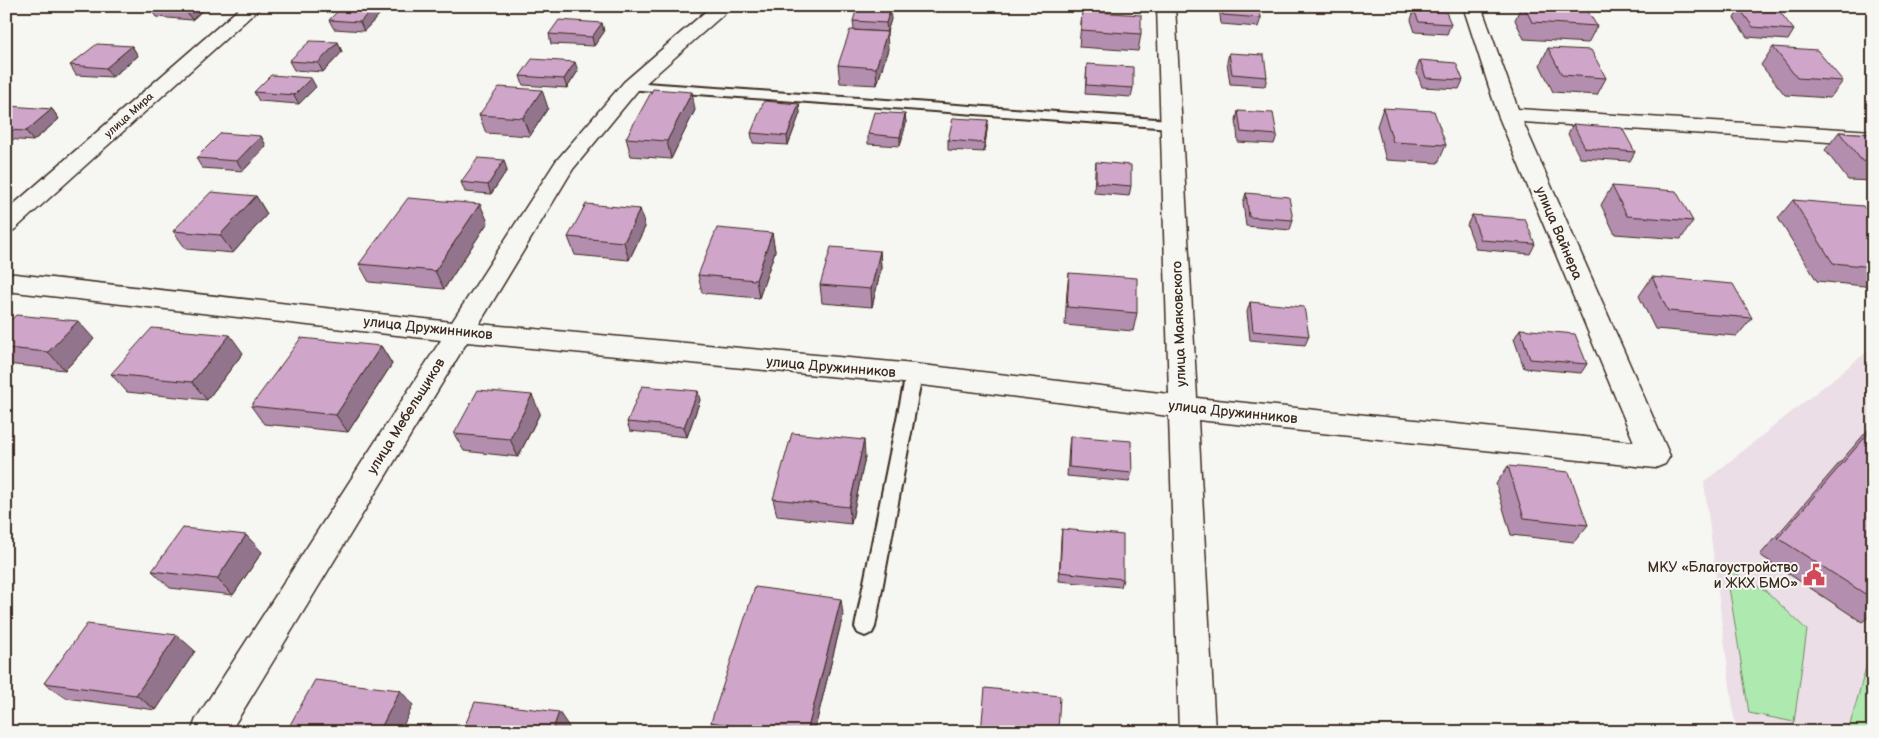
<svg xmlns="http://www.w3.org/2000/svg" width="1879" height="738" viewBox="0 0 1879 738" font-family="'Balsamiq Sans',sans-serif">
  <style>
    .built { fill: #ebdee6 }
    .green { fill: #aee9af; stroke: #748a66 }
    .lines { fill: none; stroke-linecap: round; stroke-linejoin: round }
    .service-casing { stroke: #3b2a1e; stroke-width: 4 }
    .minor-casing { stroke: #3b2a1e; stroke-width: 3 }
    .service { fill: #f6f6f2; fill-rule: evenodd }
    .minor { fill: #f6f6f2; fill-rule: evenodd }
    .wall { fill: #b38eae; stroke: #3b2a1e }
    .shaded-wall { fill: #92748d; stroke: #3b2a1e }
    .building { fill: #d0a5ca; stroke: #3b2a1e }
    .labels { text-anchor: middle; dominant-baseline: central; stroke-width: 4; stroke-linejoin: round; paint-order: stroke }
    .far-street-label { font-size: 11px; fill: #3b2a1e; stroke: #f6f6f2 }
    .street-label { font-size: 14px; fill: #3b2a1e; stroke: #f6f6f2 }
    .poi-label { font-size: 14px; fill: #3b2a1e; stroke: #f6f6f2; text-anchor: end }
  </style>
  <rect width="100%" height="100%" fill="#f6f6f2"/>
  <filter id="ink" filterUnits="userSpaceOnUse"><feTurbulence type="fractalNoise" baseFrequency=".02" numOctaves="2"/><feDisplacementMap in="SourceGraphic" scale="10" xChannelSelector="R" yChannelSelector="G"/><feConvolveMatrix kernelMatrix="1 2 1 2 8 2 1 2 1" color-interpolation-filters="sRGB"/></filter>
  <g filter="url(#ink)">
    <path class="built" d="M1873,347V732H1736L1704,482Z"/>
    <path class="green" d="M1726,568L1766,591L1807,630L1794,722L1749,713Z
      M1871,650L1873,732H1855L1849,728Z"/>
    <g class="lines">
      <g class="service-casing">
        <path id="service" d="M631,82L1171,120L1177,124L1171,128L627,89L625,86Z
          M914,368L920,370L922,374L875,627L872,633L865,636L858,633L855,627L906,374L908,370Z"/>
      </g>
      <g class="minor-casing">
        <path id="minor" d="M242,6H262L14,230L6,232V211Z
          M712,6H733L638,90L573,169L479,324L914,364L1169,394L1157,6H1175L1197,398L1634,442L1498,115L1463,6H1481L1518,109L1873,131V145L1523,122L1670,456L1665,464L1655,468L1198,420L1215,732H1179L1169,416L914,384L467,342L230,732H191L196,719L441,340L6,291V273L452,322L556,161L624,82Z"/>
      </g>
      <use href="#service" class="service"/>
      <use href="#minor" class="minor"/>
    </g>
    <path class="wall" d="M12,6H37L35,8Z
      M343,6H377L380,14L364,31L334,29L329,20Z
      M1219,6H1259L1261,18L1258,27L1221,24Z
      M1521,6H1576L1597,26L1588,43L1524,39L1515,20Z
      M150,8H205L192,20L156,17Z
      M1740,9L1794,30L1788,40L1747,37L1734,18Z
      M1414,10L1451,24L1447,34L1415,32L1411,20Z
      M1082,11L1141,34L1138,51L1079,47Z
      M891,19L887,32L854,30L853,21Z
      M602,23L604,32L594,46L551,44L549,34Z
      M338,42L342,52L323,72L294,70L289,61Z
      M132,46L138,56L112,77L76,75L70,65Z
      M1773,47L1843,81L1830,98L1785,95L1761,65Z
      M1548,48L1606,78L1597,95L1553,92L1540,65Z
      M888,49L877,85L840,83L838,65Z
      M1229,53L1267,77L1265,86L1230,84L1227,62Z
      M1420,60L1463,80L1459,89L1422,87L1416,70Z
      M1087,64L1133,88L1131,97L1085,94Z
      M578,71L567,88L523,85L520,76Z
      M316,87L299,104L259,101L254,92Z
      M799,104L800,113L788,145L753,143L751,133Z
      M6,108L52,109L59,119L33,141L6,139Z
      M548,108L530,136L486,133L479,115Z
      M1383,108L1446,145L1438,163L1386,160L1377,126Z
      M695,110L671,159L631,156L626,138Z
      M1238,111L1277,135L1274,144L1238,142L1236,120Z
      M905,114L906,123L900,146L868,144V134Z
      M988,120L987,130L984,152L948,150V140Z
      M1573,124L1635,152L1630,161L1580,158L1568,134Z
      M1839,132L1873,134V181L1848,180L1825,150Z
      M261,136L266,146L243,171L202,168L196,158Z
      M1096,162L1131,186L1129,196L1094,193L1095,172Z
      M507,170L491,194L465,192L461,182Z
      M1612,186L1693,221L1681,239L1615,234L1601,205Z
      M1246,193L1293,220L1290,230L1246,226L1243,203Z
      M256,196L267,214L233,253L186,249L173,231Z
      M1793,200L1873,219V287L1817,281L1778,218Z
      M640,209L645,227L629,260L575,255L568,237Z
      M1472,215L1535,244L1530,254L1476,249L1467,225Z
      M488,222L444,289L369,282L359,264Z
      M772,233L775,251L759,298L702,293L698,275Z
      M880,251L881,269L872,307L822,303L820,285Z
      M1069,273L1137,313L1133,331L1065,325L1067,291Z
      M1652,277L1752,318L1737,336L1655,329L1639,296Z
      M1250,302L1309,336L1305,345L1250,340L1247,312Z
      M6,325L94,339L65,370L6,364Z
      M1520,329L1587,364L1581,373L1524,368L1514,339Z
      M381,346L392,364L348,432L264,424L251,406Z
      M243,353L207,400L127,392L111,374Z
      M700,400L687,437L630,431L627,422Z
      M540,413L518,457L464,451L454,434Z
      M1873,424V614L1862,622L1760,555Z
      M1070,436L1132,473L1129,482L1067,476L1069,445Z
      M865,457L851,524L777,516L773,499Z
      M1508,466L1588,525L1574,542L1511,535L1496,484Z
      M1062,529L1123,579L1121,587L1059,581L1061,538Z
      M262,552L233,595L170,588L152,571Z
      M843,615L814,732H715L711,722Z
      M195,651L156,710L66,698L44,683Z"/>
    <path class="shaded-wall" d="M192,6H204L205,8L192,20L186,11Z
      M375,6H377L380,14L364,31L360,22Z
      M890,10L891,19L887,32L886,23Z
      M602,23L604,32L594,46L592,37Z
      M887,32L888,49L877,85L876,68Z
      M338,42L342,52L323,72L318,63Z
      M132,46L138,56L112,77L106,68Z
      M575,62L578,71L567,88L564,79Z
      M311,78L316,87L299,104L294,95Z
      M542,90L548,108L530,136L523,118Z
      M692,92L695,110L671,159L667,141Z
      M799,104L800,113L788,145L787,136Z
      M52,109L59,119L33,141L26,131Z
      M905,114L906,123L900,146V137Z
      M988,120L987,130L984,152V143Z
      M261,136L266,146L243,171L237,161Z
      M504,160L507,170L491,194L488,185Z
      M256,196L267,214L233,253L220,235Z
      M480,204L488,222L444,289L435,271Z
      M640,209L645,227L629,260L624,242Z
      M772,233L775,251L759,298L756,280Z
      M880,251L881,269L872,307L871,289Z
      M78,321L94,339L65,370L48,352Z
      M230,335L243,353L207,400L192,382Z
      M381,346L392,364L348,432L336,415Z
      M698,391L700,400L687,437L684,427Z
      M532,395L540,413L518,457L510,439Z
      M864,440L865,457L851,524L849,507Z
      M246,535L262,552L233,595L217,579Z
      M841,599L843,615L814,732H807Z
      M177,635L195,651L156,710L136,695Z
      M400,690L413,705L400,732H379Z
      M559,712L569,727L567,732H552Z"/>
    <path class="building" d="M153,6H192L186,11L150,8Z
      M343,6H375L360,22L329,20Z
      M1222,6H1259L1261,18L1223,15Z
      M1524,6L1585,7L1597,26L1532,22Z
      M857,8L890,10L886,23L853,21Z
      M1740,9L1780,12L1794,30L1753,27Z
      M1414,10L1446,12L1451,24L1419,22Z
      M1082,11L1141,15V34L1081,30Z
      M559,20L602,23L592,37L549,34Z
      M850,30L887,32L876,68L838,65Z
      M310,41L338,42L318,63L289,61Z
      M97,44L132,46L106,68L70,65Z
      M1773,47L1817,50L1843,81L1797,78Z
      M1548,48L1591,50L1606,78L1562,75Z
      M1229,53L1264,55L1267,77L1232,74Z
      M532,59L575,62L564,79L520,76Z
      M1420,60L1456,63L1463,80L1426,78Z
      M1087,64L1133,67V88L1086,85Z
      M271,75L311,78L294,95L254,92Z
      M499,87L542,90L523,118L479,115Z
      M653,89L692,92L667,141L626,138Z
      M764,101L799,104L787,136L751,133Z
      M9,106L52,109L26,131L6,130V108Z
      M1383,108L1434,111L1446,145L1393,142Z
      M1238,111L1273,113L1277,135L1241,132Z
      M874,112L905,114L900,137L868,134Z
      M953,118L988,120L984,143L948,140Z
      M1573,124L1622,128L1635,152L1585,148Z
      M1839,132L1873,134V162L1862,161Z
      M221,133L261,136L237,161L196,158Z
      M478,158L504,160L488,185L461,182Z
      M1096,162L1131,165V186L1096,183Z
      M1612,186L1676,191L1693,221L1627,216Z
      M211,192L256,196L220,235L173,231Z
      M1246,193L1289,197L1293,220L1249,217Z
      M408,198L480,204L435,271L359,264Z
      M1793,200L1863,206L1873,219V267L1833,263Z
      M586,204L640,209L624,242L568,237Z
      M1472,215L1525,219L1535,244L1481,240Z
      M717,228L772,233L756,280L698,275Z
      M831,247L880,251L871,289L820,285Z
      M1069,273L1137,278V313L1067,307Z
      M1652,277L1733,284L1752,318L1668,311Z
      M1250,302L1304,307L1309,336L1253,331Z
      M16,315L78,321L48,352L6,348V325Z
      M152,328L230,335L192,382L111,374Z
      M1520,329L1575,334L1587,364L1530,359Z
      M301,338L381,346L336,415L251,406Z
      M642,386L698,391L684,427L627,422Z
      M478,390L532,395L510,439L454,434Z
      M1873,428V599L1778,538Z
      M792,433L864,440L849,507L773,499Z
      M1070,436L1131,441L1132,473L1069,467Z
      M1508,466L1569,472L1588,525L1524,518Z
      M183,528L246,535L217,579L152,571Z
      M1062,529L1123,535V579L1060,572Z
      M755,587L841,599L807,732H770L711,722Z
      M87,624L177,635L136,695L44,683Z
      M315,680L400,690L379,732H286Z
      M985,688L1060,696L1058,732H981Z
      M475,702L559,712L552,732H462Z"/>
  </g>
  <defs>
    <g id="civic-bare" transform="scale(1.725)"><path d="M-.6-6.5H3V-4.5H.6V-3L4-1V1h2V6H-6V1h2V-1L-.6-3ZM-1.2 2.5V6h2.4V2.5Z" fill="#d1495b" stroke="#f6f6f2" stroke-width="2.5" paint-order="stroke"/></g>
  </defs>
  <g fill-rule="evenodd">
    <use href="#civic-bare" x="1814" y="575"/>
  </g>
  <g class="labels">
    <g class="far-street-label">
      <text transform="translate(129 115) rotate(-42)">улица Мира</text>
    </g>
    <g class="street-label">
      <text transform="translate(1559 233) rotate(67)">улица Вайнера</text>
      <text transform="translate(1179 324) rotate(-92)">улица Маяковского</text>
      <text transform="translate(428 328) rotate(6)">улица Дружинников</text>
      <text transform="translate(831 367) rotate(5)">улица Дружинников</text>
      <text transform="translate(1233 412) rotate(6)">улица Дружинников</text>
      <text transform="translate(406 416) rotate(-58)">улица Мебельщиков</text>
    </g>
    <g class="poi-label">
      <text x="1798" y="567">МКУ «Благоустройство<tspan x="1798" dy="16">и ЖКХ БМО»</tspan></text>
    </g>
  </g>
  <rect width="1879" height="738" fill="none" stroke="#f6f6f2" stroke-width="25"/>
  <rect x="12" y="12" width="1854" height="713" fill="none" stroke="#3b2a1e" stroke-width="2" filter="url(#ink)"/>
</svg>
